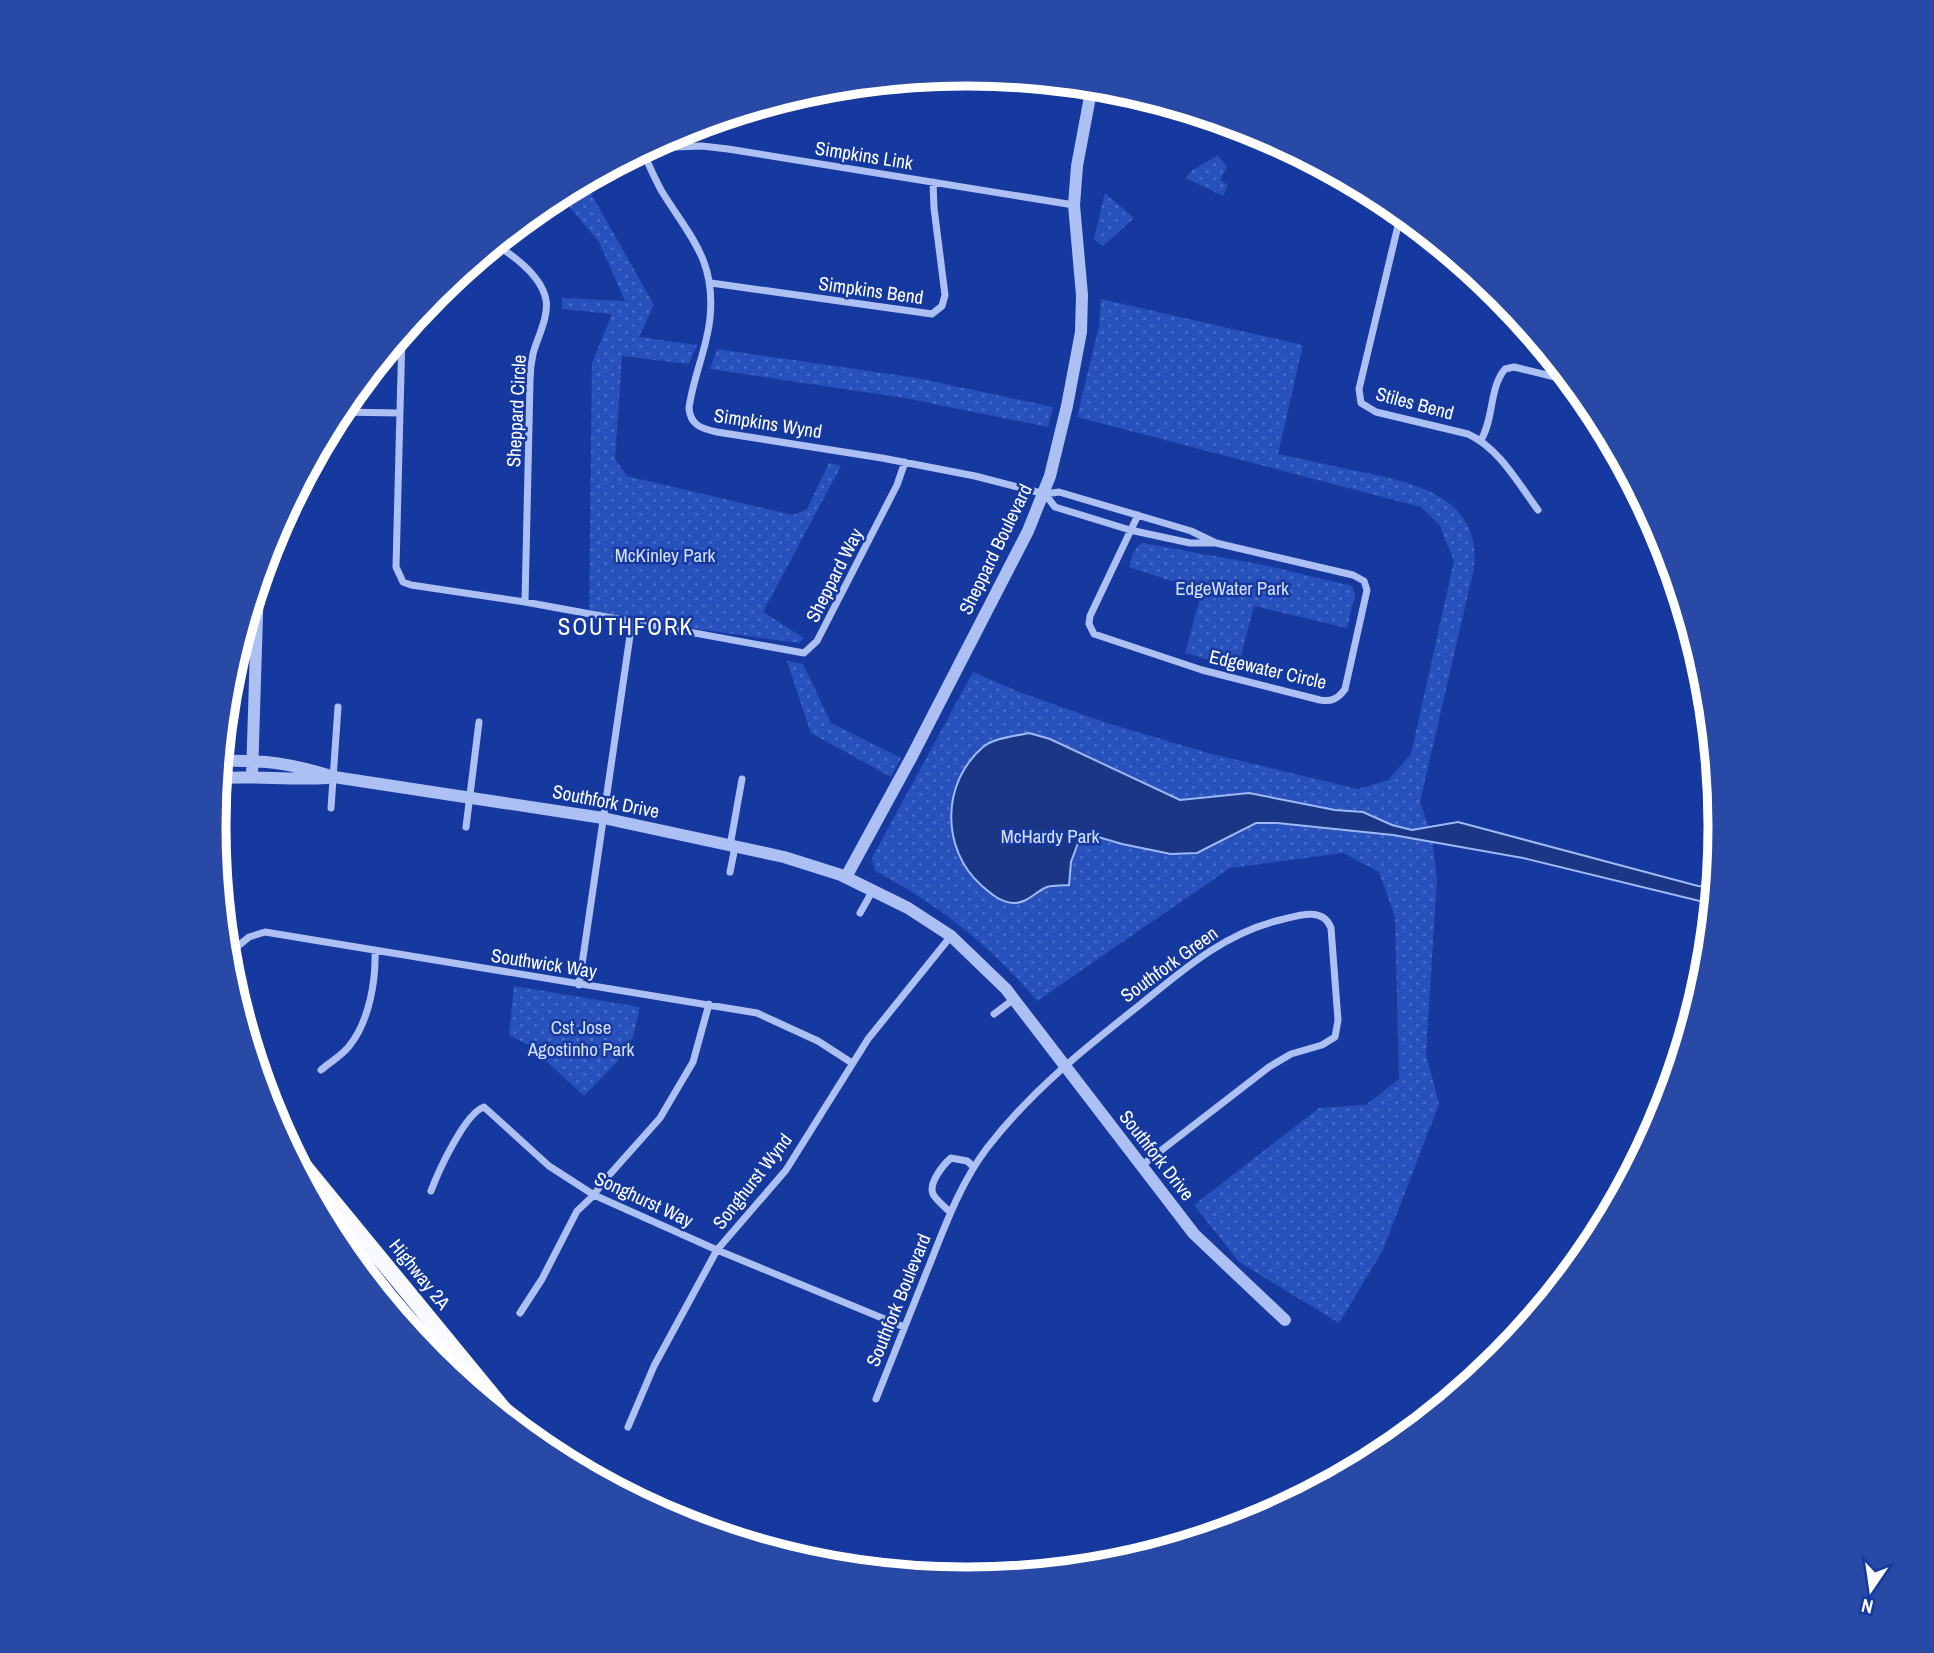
<svg xmlns="http://www.w3.org/2000/svg" width="1934" height="1653" viewBox="0 0 1934 1653" font-family="'Archivo Narrow',sans-serif">
  <style>
    .park { fill: url(#park-dots) }
    .water { fill: #1b3684; stroke: #9fb8f6; stroke-width: 2 }
    .lines { fill: none; stroke-linecap: round; stroke-linejoin: round }
    .minor { stroke: #acc0f3; stroke-width: 7 }
    .tertiary { stroke: #acc0f3; stroke-width: 12 }
    .primary { stroke: #f9faff; stroke-width: 16 }
    .labels { text-anchor: middle; dominant-baseline: central; stroke-width: 5; stroke-linejoin: round; paint-order: stroke }
    .street-label { font-size: 19px; fill: #fff; stroke: #15399e }
    .park-label { font-size: 19px; fill: #d4e0fd; stroke: #15399e }
    .quarter-label { font-size: 23px; letter-spacing: 2px; fill: #fff; stroke: #15399e }
    .rim { fill: none; stroke: #fff; stroke-width: 9 }
  </style>
  <defs>
    <pattern id="park-dots" width="8" height="8" patternUnits="userSpaceOnUse" patternTransform="scale(1.75)"><rect width="8" height="8" fill="#2851bc"/><path d="M2 2h.1M6 6h.1" fill="none" stroke="#486bc6" stroke-width="1.8" stroke-linecap="round"/></pattern>
  </defs>
  <rect width="100%" height="100%" fill="#15399e"/>
  <path class="park" d="M1218,155L1227,167L1220,180L1228,185L1223,196L1186,178L1191,171Z
    M584,181L654,305L639,337L697,345L689,364L622,356L615,459L627,476L793,515L807,509L829,463L841,466L763,612L804,638L799,643L589,614L592,363L612,314L562,309V298L625,301L599,242L563,199L557,196Z
    M1105,193L1134,218L1103,246L1094,239Z
    M1101,299L1303,345L1278,454C1304,460 1331,465 1357,471C1412,482 1482,496 1474,568L1420,802L1432,837L1437,879L1426,1054L1439,1104L1383,1250L1339,1323L1239,1262L1194,1205L1319,1108L1366,1105L1399,1079L1395,917L1379,872L1343,853L1230,868L1037,1001C991,946 939,905 875,871L872,858L973,672L1019,692L1107,723L1208,753L1358,789L1388,780L1411,754L1454,561L1440,526L1421,507L1077,417L1099,326Z
    M717,349L917,378L1053,407L1048,427L905,398L710,369Z
    M1143,543L1259,564L1352,586L1355,595L1347,628L1254,606L1238,668L1185,653L1202,591L1129,567C1132,558 1133,547 1143,543Z
    M787,661L803,664L831,723L901,758L891,777L811,733Z
    M514,986L640,1007L633,1037L617,1062L584,1096L530,1046L509,1035Z"/>
  <path class="water" d="M1029,733L1050,739L1180,800L1249,793L1335,810L1363,812L1392,825L1412,830L1458,822L1698,886L1714,887L1712,904L1523,858L1393,835L1277,823H1256L1197,853L1171,854L1122,844L1095,836L1078,843L1071,862L1069,885C1062,886 1053,885 1047,887C1036,891 1027,904 1013,903C1000,902 990,893 981,885C941,849 941,783 983,747C993,738 1016,736 1029,733Z"/>
  <g class="lines">
    <path class="minor" d="M647,148L702,146L728,149L1074,205
      M642,150C648,163 654,177 661,190C689,236 716,259 710,318C707,349 693,377 689,408C690,425 702,429 717,432L882,458L975,476L1045,494L1059,492L1191,531L1216,543L1353,575L1364,581L1367,590L1345,689C1338,699 1331,702 1320,700L1202,670L1094,634L1089,624L1090,616L1138,515
      M1401,213L1359,389L1361,403L1376,412L1468,434C1499,448 1518,483 1538,510
      M495,244C514,256 542,277 546,300C549,317 537,338 533,354C531,363 530,372 530,381L525,602
      M711,283L932,314L942,306L945,295L934,208L933,182
      M402,334L396,567L403,582L411,585L525,602L804,653L817,641L897,485L905,462
      M339,412L400,413
      M1481,440C1494,419 1489,388 1505,369L1514,367L1571,381
      M1045,494L1055,507L1130,530L1190,543H1212
      M243,631H257
      M331,808L338,707
      M466,827L479,722
      M730,846L742,779
      M730,872L735,847
      M860,913L873,890
      M227,955L249,937L265,932L757,1013L818,1041L852,1063
      M579,985L632,622
      M994,1014L1014,999
      M321,1070C330,1062 343,1055 350,1045C369,1021 376,981 375,951
      M431,1191C438,1172 465,1113 484,1107L549,1166L594,1195L717,1250L904,1327
      M950,1212C945,1207 936,1200 933,1194C928,1183 944,1164 951,1158L967,1161L974,1167
      M520,1313L542,1279L577,1211L594,1195L603,1182L660,1118L693,1062L709,1004
      M876,1399C893,1356 910,1314 927,1271C944,1229 959,1185 987,1148C1031,1091 1085,1048 1141,1004C1184,969 1225,933 1280,920C1297,916 1323,906 1331,928L1338,1020L1335,1037L1322,1045L1291,1054L1269,1067L1141,1166
      M628,1427L654,1366L717,1250L786,1170L868,1039L951,936"/>
    <path class="tertiary" d="M220,761C265,760 291,763 334,777L603,818L784,857L841,875L908,908L951,936L1006,989L1194,1234L1285,1320
      M252,776L258,583
      M219,778C255,776 291,780 327,778
      M846,877L911,758L1028,531L1050,476L1067,406L1081,332L1082,295L1074,205L1077,166L1092,86"/>
    <path class="primary" d="M287,1145L520,1429"/>
  </g>
  <g class="labels">
    <g class="street-label">
      <text transform="translate(864 155) rotate(9)">Simpkins Link</text>
      <text transform="translate(871 290) rotate(8)">Simpkins Bend</text>
      <text transform="translate(1415 403) rotate(15)">Stiles Bend</text>
      <text transform="translate(516 411) rotate(-87)">Sheppard Circle</text>
      <text transform="translate(768 423) rotate(9)">Simpkins Wynd</text>
      <text transform="translate(995 549) rotate(-64)">Sheppard Boulevard</text>
      <text transform="translate(834 575) rotate(-63)">Sheppard Way</text>
      <text transform="translate(1268 669) rotate(13)">Edgewater Circle</text>
      <text transform="translate(606 801) rotate(11)">Southfork Drive</text>
      <text transform="translate(544 963) rotate(9)">Southwick Way</text>
      <text transform="translate(1169 964) rotate(-36)">Southfork Green</text>
      <text transform="translate(1157 1155) rotate(52)">Southfork Drive</text>
      <text transform="translate(752 1181) rotate(-52)">Songhurst Wynd</text>
      <text transform="translate(644 1199) rotate(25)">Songhurst Way</text>
      <text transform="translate(420 1274) rotate(51)">Highway 2A</text>
      <text transform="translate(898 1300) rotate(-68)">Southfork Boulevard</text>
    </g>
    <g class="park-label">
      <text x="665" y="555">McKinley Park</text>
      <text x="1232" y="588">EdgeWater Park</text>
      <text x="1050" y="836">McHardy Park</text>
      <text x="581" y="1027">Cst Jose<tspan x="581" dy="22">Agostinho Park</tspan></text>
    </g>
    <g class="quarter-label">
      <text x="626" y="626">SOUTHFORK</text>
    </g>
  </g>
  <path d="M0 0H1934V1653H0ZM966 86H968A740 740 0 0 1 1708 826V827A740 740 0 0 1 968 1567H966A740 740 0 0 1 226 827V826A740 740 0 0 1 966 86Z" fill="#2849a6" fill-rule="evenodd"/>
  <path class="rim" d="M966 86H968A740 740 0 0 1 1708 826V827A740 740 0 0 1 968 1567H966A740 740 0 0 1 226 827V826A740 740 0 0 1 966 86Z"/>
  <g transform="translate(1871 1590) rotate(193)" stroke="#15399e" stroke-width="5" paint-order="stroke">
  <path d="M0-5L12 26L0 18L-12 26Z" fill="#ffffff"/>
  <text y="-10" font-size="19" font-weight="bold" text-anchor="middle" fill="#ffffff">N</text>
  </g>
</svg>
